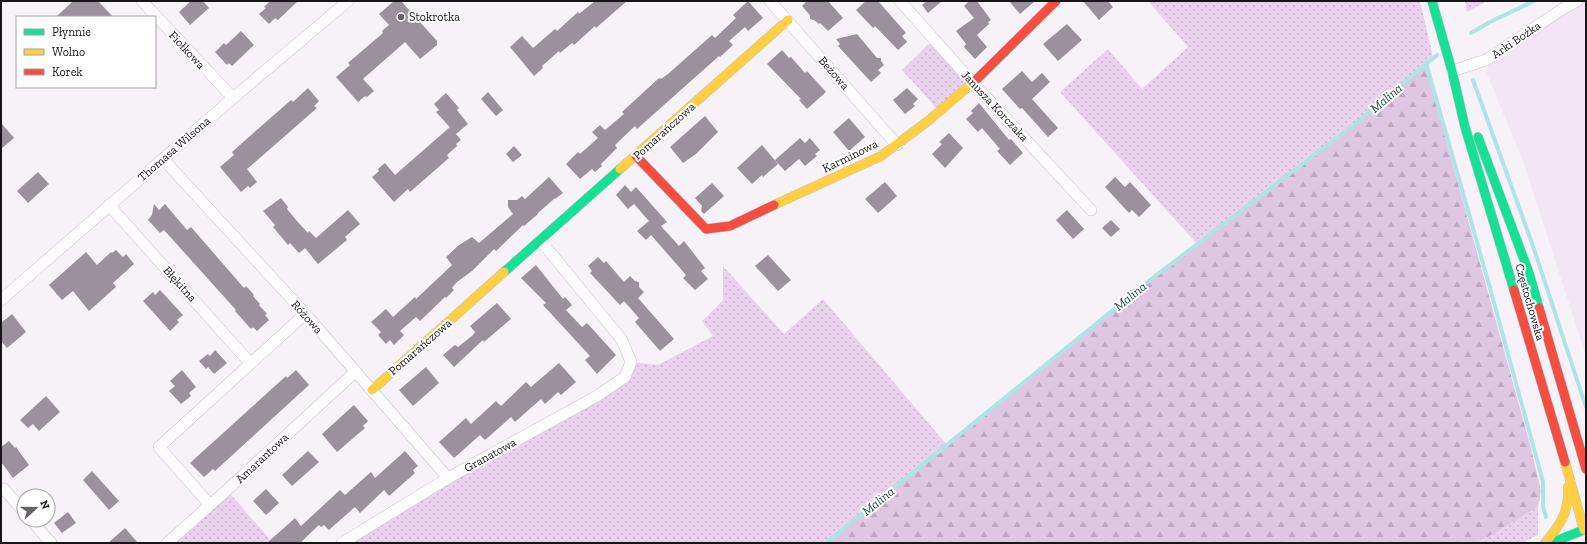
<svg xmlns="http://www.w3.org/2000/svg" width="1587" height="544" viewBox="0 0 1587 544" font-family="'Zilla Slab',serif">
  <style>
    .built { fill: #f2e6f4 }
    .grass { fill: url(#grass-dots) }
    .forest { fill: url(#forest-firs) }
    .lines { fill: none; stroke-linecap: round; stroke-linejoin: round }
    .stream { stroke: #ade4e6; stroke-width: 4 }
    .building { fill: #9a919c }
    .street-casing { stroke: #c8c3c9; stroke-width: 12 }
    .fast-casing { stroke: #c8c3c9; stroke-width: 10 }
    .slow-casing { stroke: #c8c3c9; stroke-width: 10 }
    .jam-casing { stroke: #c8c3c9; stroke-width: 10 }
    .street { stroke: #fefdfe; stroke-width: 11 }
    .fast { stroke: #16e098; stroke-width: 9 }
    .slow { stroke: #ffcf43; stroke-width: 9 }
    .jam { stroke: #f24e42; stroke-width: 9 }
    .poi-dot { fill: #666267; stroke: #fff; stroke-width: 1.5 }
    .labels { text-anchor: middle; dominant-baseline: central; stroke-width: 4; stroke-linejoin: round; paint-order: stroke }
    .poi-label { font-size: 12px; fill: #181519; stroke: #fff; text-anchor: start }
    .street-label { font-size: 12px; fill: #181519; stroke: #fff }
    .water-label { font-size: 13px; font-style: italic; fill: #214747; stroke: #fff }
  </style>
  <defs>
    <pattern id="grass-dots" width="8" height="8" patternUnits="userSpaceOnUse"><rect width="8" height="8" fill="#ead1ee"/><path d="M2 2h.1M6 6h.1" fill="none" stroke="#c8b3cc" stroke-width="1.8" stroke-linecap="round"/></pattern>
    <pattern id="forest-firs" width="22" height="20" patternUnits="userSpaceOnUse"><rect width="22" height="20" fill="#dfc6e3"/><path d="M5 1l3.5 6h-7zM16 11l3.5 6h-7z" fill="#bfa9c2"/></pattern>
  </defs>
  <rect width="100%" height="100%" fill="#f7f1f8"/>
  <path class="built" d="M1577,1H1586V356L1523,161L1485,69L1564,8Z"/>
  <path class="grass" d="M1148,1H1420L1433,57L1355,124L1197,244L1060,92L1108,49L1142,89L1188,47Z
    M1465,1H1487L1467,12Z
    M934,39L973,83L940,112L902,70Z
    M723,266L784,334L823,299L947,445L826,543H342L613,385L631,362L658,365L713,336L702,321L723,300Z
    M227,490L273,543H169Z
    M1538,507V535L1522,543H1474L1488,537Z"/>
  <path class="forest" d="M1425,64L1531,448L1541,491L1538,507L1488,537L1474,543H826L1150,280L1355,124Z"/>
  <g class="lines">
    <path class="stream" d="M1471,33L1488,23L1534,1
      M1426,63L1490,288L1543,482V506L1546,517
      M1473,80L1533,246L1586,407
      M826,543L1150,280L1355,124L1437,55"/>
  </g>
  <path class="building" d="M73,1H98L113,17H56Z
    M191,1H203L209,8L190,25L179,12Z
    M270,1H298L278,20L275,18L269,24L259,14L266,8L264,7Z
    M394,1H401L437,41V45L420,59L405,42L363,79L374,91L367,97L365,96L358,102L336,77L350,65L348,63L383,33L382,31L389,25L379,14Z
    M595,1H627L596,28L595,26L574,45L572,43L560,53L559,51L542,66L543,68L534,76L510,47L522,36L533,48L555,29L557,31L578,12L579,14Z
    M748,1L763,18L748,31L745,27L729,41L733,45L720,57L719,56L637,129L635,126L615,145L617,148L601,164L602,166L595,172L592,169L580,179L566,164L578,152L580,154L598,138L592,132L600,125L605,130L624,114L622,112L659,78L661,79L668,74L712,35L715,38L736,18L733,15Z
    M807,1H828L843,18L828,31L820,23L819,24L814,20L810,19V15L802,6Z
    M866,1H878L906,33L902,36L907,42L898,50L875,26L873,28L856,10Z
    M927,1H942L928,13L922,5Z
    M969,1H977L991,20L988,22L989,24L977,35L987,47L975,59L964,47L966,44L956,31L974,18L964,6Z
    M1009,1H1035L1020,14Z
    M1083,1H1108L1113,7L1099,20Z
    M1067,24L1082,40L1058,61L1043,44Z
    M241,31L254,45L232,66L229,63L227,65L215,52L224,43L226,45Z
    M857,34L877,58H881V61L884,65L878,70L881,73L871,82L838,46L840,44L836,39Z
    M782,50L789,58L791,57L805,73L807,71L826,92L807,109L799,100L801,99L767,64Z
    M1022,71L1032,82L1042,73L1050,82L1032,99L1058,128L1048,137L1022,108L1020,109L1002,89Z
    M308,88L319,101L314,106L317,108L247,169L257,182L250,188L248,186L241,192L220,167L234,155L232,152L291,100L293,102Z
    M907,88L918,99L913,104L915,106L905,114L893,100Z
    M488,92L503,110L496,116L481,99Z
    M446,93L459,108L457,110L468,124L456,134L436,112L439,110L434,104Z
    M979,103L1009,140L1011,139L1023,153L1010,165L997,151L1000,149L982,128L978,132L966,119L973,113L971,111Z
    M705,116L718,132L696,154L683,163L670,147Z
    M849,118L865,137L849,151L833,132Z
    M1,123L14,138L1,149Z
    M450,127L461,140L456,144L457,146L447,155L449,158L410,192L408,189L394,202L372,177L379,171L378,169L385,163L395,175Z
    M949,133L963,148L945,168L932,154L942,144L939,142Z
    M800,138L805,143L810,138L820,150L815,154L817,156L805,166L799,159L785,171L775,160Z
    M762,145L778,164L763,177L762,175L752,184L737,168Z
    M514,146L522,155L513,162L506,154Z
    M38,172L49,184L28,203L17,191Z
    M549,177L563,193L555,199V198L538,213V214L524,226L523,225L496,251L494,249L472,271L457,282L452,288L454,290L446,298L445,297L420,321L416,317L400,331L404,335L394,345L390,340L386,344L378,335L381,332L371,322L386,309L393,317L415,297L416,299L452,265L446,257L459,245L472,237L479,243L513,214L508,207V200H517L522,196L525,199Z
    M1115,177L1125,187L1130,182L1151,205L1139,217L1132,210L1129,213L1105,187Z
    M885,182L897,196L878,213L865,199Z
    M712,183L724,196L704,214L701,211L702,206L695,198Z
    M625,185L631,192L636,187L667,222L661,226L679,246L684,241L705,268L701,271L708,279L695,290L683,278L686,275L651,235L646,240L637,231L649,221L634,204L628,209L616,195Z
    M281,198L288,207L287,209L297,221L308,233L309,231L316,238L348,210L360,224L345,237L347,240L318,264L305,248L299,253L290,243L288,245L273,227L275,225L263,211Z
    M154,204L159,210L165,204L187,230L191,227L244,288L246,286L254,295L253,296L260,304L259,305L267,314L265,315L269,320L257,331L253,327L251,329L235,311L236,310L164,230L160,233L148,220L152,215Z
    M1067,210L1084,229L1073,239L1056,220Z
    M1111,220L1120,229L1111,237L1102,228Z
    M116,250L123,257L126,254L134,264L113,283L116,287L89,311L73,291L62,300L49,285L86,252L97,265L111,252L112,253Z
    M768,255L791,280L778,291L755,266Z
    M598,257L604,263L606,261L624,282L630,276L635,281L639,282V287L644,292L638,298L674,339L660,351L635,322L639,318L624,301L620,305L590,273L592,271L588,266Z
    M536,265L563,299L565,297L572,305L566,310L582,327L587,323L616,355L597,374L585,360L590,356L543,305L546,303L521,278Z
    M160,290L183,315L177,320L179,322L170,331L143,301L153,292L155,295Z
    M497,303L511,319L484,342L483,340L454,367L443,355L455,345L458,347L473,335L475,332L470,326Z
    M12,314L26,332L7,348L1,341V323Z
    M215,350L227,363L214,374L208,367L206,369L199,361L208,354L210,356Z
    M559,363L576,382L561,395L558,392L545,404L541,399L515,422L511,417L485,440L480,435L454,458L439,442L466,418L471,424L496,401L501,406L526,382L531,387Z
    M426,367L439,383L413,406L399,390Z
    M182,370L196,387L189,393L191,396L181,404L169,391L175,386L170,381Z
    M296,370L309,385L215,471L213,469L204,477L190,463L286,376L287,378Z
    M46,396L60,412L39,431L33,424L28,428L20,420Z
    M354,405L368,421L363,426L365,428L337,452L322,434Z
    M9,441L15,448L16,447L29,465L13,478L1,462V447Z
    M308,451L319,462L292,486L282,475Z
    M405,451L418,466L413,470L415,473L389,496L384,490L360,513L355,507L329,530L324,525L321,527L319,525L300,543H267L295,518L301,526L340,490L345,495L371,472L375,478Z
    M92,471L119,501L109,510L83,480Z
    M266,489L279,503L266,515L253,501Z
    M68,512L76,523L62,533L54,523Z
    M125,528L138,543H108Z"/>
  <g class="lines">
    <g class="street-casing">
      <path id="street" d="M142,1L233,98
        M770,1L897,145
        M900,1L973,83L1091,210
        M1452,71L1486,60L1564,8L1577,1
        M163,159L309,318L448,478
        M109,205L250,363
        M1,300L233,98L348,1
        M4,489L24,512
        M210,505L159,447L305,314
        M31,520L51,543
        M167,543L227,490L355,372
        M342,543L448,478L597,396L625,377L631,362L622,340L541,241"/>
    </g>
    <g class="fast-casing">
      <path id="fast" d="M1432,1L1452,71L1465,127L1514,290
        M1478,137L1529,273L1539,308
        M504,272L620,169
        M1551,543L1586,529"/>
    </g>
    <g class="slow-casing">
      <path id="slow" d="M620,169L788,20
        M774,205L881,156L928,121L977,79
        M372,390L504,272
        M1565,462L1584,530
        M1545,543C1561,524 1569,512 1568,487"/>
    </g>
    <g class="jam-casing">
      <path id="jam" d="M977,79L1056,1
        M636,156L706,229L730,226L774,205
        M1514,290L1565,462
        M1539,308L1586,469"/>
    </g>
    <use href="#street" class="street"/>
    <use href="#fast" class="fast"/>
    <use href="#slow" class="slow"/>
    <use href="#jam" class="jam"/>
  </g>
  <circle class="poi-dot" cx="401" cy="17" r="4"/>
  <g class="labels">
    <g class="poi-label">
      <text x="409" y="17">Stokrotka</text>
    </g>
    <g class="street-label">
      <text transform="translate(1516 40) rotate(-34)">Arki Bożka</text>
      <text transform="translate(187 50) rotate(47)">Fiołkowa</text>
      <text transform="translate(834 73) rotate(49)">Beżowa</text>
      <text transform="translate(995 106) rotate(47)">Janusza Korczaka</text>
      <text transform="translate(664 131) rotate(-42)">Pomarańczowa</text>
      <text transform="translate(174 149) rotate(-41)">Thomasa Wilsona</text>
      <text transform="translate(850 156) rotate(-26)">Karminowa</text>
      <text transform="translate(180 284) rotate(48)">Błękitna</text>
      <text transform="translate(1530 302) rotate(74)">Częstochowska</text>
      <text transform="translate(307 317) rotate(48)">Różowa</text>
      <text transform="translate(420 347) rotate(-41)">Pomarańczowa</text>
      <text transform="translate(490 455) rotate(-29)">Granatowa</text>
      <text transform="translate(262 458) rotate(-43)">Amarantowa</text>
    </g>
    <g class="water-label">
      <text transform="translate(1386 98) rotate(-40)">Malina</text>
      <text transform="translate(1130 296) rotate(-39)">Malina</text>
      <text transform="translate(878 501) rotate(-39)">Malina</text>
    </g>
  </g>
  <rect width="1587" height="544" fill="none" stroke="#181519" stroke-width="4"/>
  <rect x="16" y="16" width="140" height="72" fill="#ffffff" stroke="#a3a1a3"/>
  <rect x="24" y="29" width="20" height="6" fill="#16e098" stroke="#a3a1a3"/>
  <text x="52" y="36" font-size="12" fill="#181519">Płynnie</text>
  <rect x="24" y="49" width="20" height="6" fill="#ffcf43" stroke="#a3a1a3"/>
  <text x="52" y="56" font-size="12" fill="#181519">Wolno</text>
  <rect x="24" y="69" width="20" height="6" fill="#f24e42" stroke="#a3a1a3"/>
  <text x="52" y="76" font-size="12" fill="#181519">Korek</text>
  <g transform="translate(36 508) rotate(69)"><circle r="19" fill="#ffffff" stroke="#a3a1a3"/>
  <path d="M0-3L7 15L0 10L-7 15Z" fill="#666267"/>
  <text y="-6" font-size="11" font-weight="bold" text-anchor="middle" fill="#181519">N</text>
  </g>
</svg>
